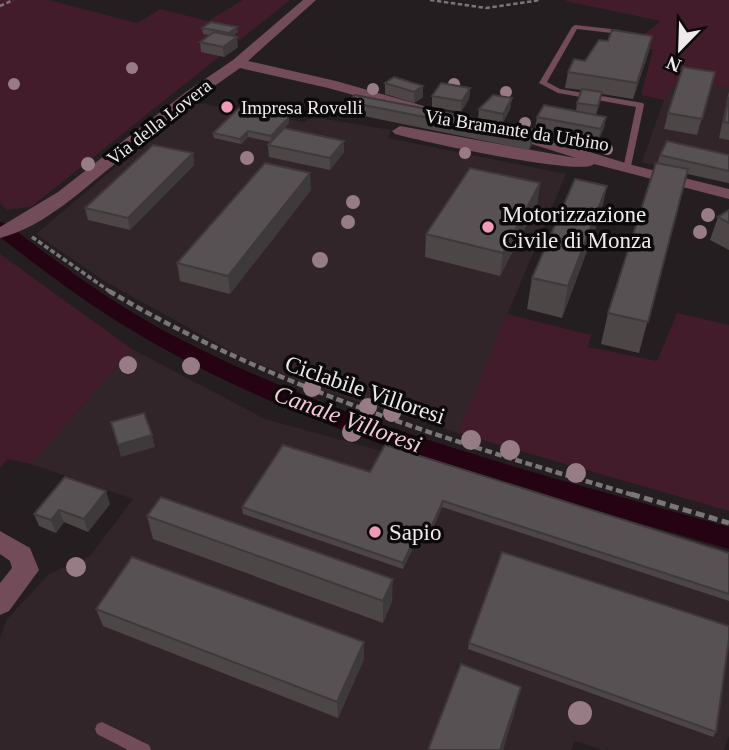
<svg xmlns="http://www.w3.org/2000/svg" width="729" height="750" viewBox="0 0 729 750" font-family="'Times New Roman',serif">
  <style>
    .built { fill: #312529 }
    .green { fill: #421c2a }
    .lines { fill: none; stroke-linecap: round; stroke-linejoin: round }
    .canal { fill: #260312; fill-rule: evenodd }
    .path-far3 { stroke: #7a7576; stroke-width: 2.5; stroke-dasharray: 4.5 2.5; stroke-linecap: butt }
    .path-far2 { stroke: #7a7576; stroke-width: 3.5; stroke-dasharray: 5 2.5; stroke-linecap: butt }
    .path-far1 { stroke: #7a7576; stroke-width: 4.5; stroke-dasharray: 7 3.5; stroke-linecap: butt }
    .path { stroke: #7a7576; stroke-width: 5; stroke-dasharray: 9 4.5; stroke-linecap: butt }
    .lane { fill: #734c59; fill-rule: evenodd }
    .street { fill: #734c59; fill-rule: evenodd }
    .tree { fill: #987c85 }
    .wall { fill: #4c4647 }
    .shaded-wall { fill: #3e393a }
    .building { fill: #585153; stroke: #3e393a; stroke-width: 2 }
    .poi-dot { fill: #f09ab7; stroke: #0b0909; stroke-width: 2.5 }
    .labels { text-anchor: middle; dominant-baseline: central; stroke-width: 7; stroke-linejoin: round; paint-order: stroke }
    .far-poi-label { font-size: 19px; fill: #efebec; stroke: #0b0909; text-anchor: start }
    .far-street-label { font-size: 19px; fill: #efebec; stroke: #0b0909 }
    .poi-label { font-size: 23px; fill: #efebec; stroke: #0b0909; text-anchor: start }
    .street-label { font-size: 23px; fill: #efebec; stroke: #0b0909 }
    .water-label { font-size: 24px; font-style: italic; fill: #f7c9d7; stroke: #0b0909 }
  </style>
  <rect width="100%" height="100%" fill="#241e20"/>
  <path class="built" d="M680,78L729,88V184L642,162L664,100Z
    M193,102L304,122L313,117L391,130L388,138L566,174L458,433L324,391L238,355L104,281L36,234Z
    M132,349L265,419L385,452L729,560V736L724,750H603L575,741L571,750H0V637L7,619L49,574L90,556L133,499L31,464Z"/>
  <path class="green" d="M0,0H49L137,23L160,9L208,21L243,0H290L31,207L6,210L0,203Z
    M567,0H729V88L680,79L664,100L641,95L653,50L630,45L661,21L565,1Z
    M0,254L132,349L31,464L8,459L0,468Z
    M677,313L729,325V511L458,433L507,314L591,335L588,347L657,361Z"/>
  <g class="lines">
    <path class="canal" d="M0,222L7,224C60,264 114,305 174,336C348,427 541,474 729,527V549C536,492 333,444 157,345C101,314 50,276 0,237Z"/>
    <path class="path-far3" d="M430,0L486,8L541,0
      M0,6L13,0"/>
    <path class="path-far2" d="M32,237L112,293"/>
    <path class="path-far1" d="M109,291C273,388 455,443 637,496"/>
    <path class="path" d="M631,494L729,523"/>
    <path class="lane" d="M575,25L620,30L623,32L620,34L577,29L547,82L560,89L643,103L644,105L630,171H627L623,169L636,107L558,93L539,83L572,27Z
      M102,722L149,745L151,750H128L97,734L95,729L97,724Z"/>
    <path class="street" d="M303,0H316L248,61L336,81L431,108V114L426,115L328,88L240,68C199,96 160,127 121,159C85,187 45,227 0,238V227L58,192L186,92L233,60Z
      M400,126L576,158L503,135L500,132L508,127L632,165L729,189V199L594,164C583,177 420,141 395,134L392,131Z
      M0,531L30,548L39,570L9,611L0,615V583L12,568L10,561L0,554Z"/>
  </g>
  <g class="tree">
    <circle cx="132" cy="68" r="6"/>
    <circle cx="14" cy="84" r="6"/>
    <circle cx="454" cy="84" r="6"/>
    <circle cx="373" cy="89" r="6"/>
    <circle cx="506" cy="92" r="6"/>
    <circle cx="525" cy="123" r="6"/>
    <circle cx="607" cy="149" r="6"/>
    <circle cx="465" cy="153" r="6"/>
    <circle cx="247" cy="158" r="7"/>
    <circle cx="88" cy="164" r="7"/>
    <circle cx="353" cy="202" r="7"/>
    <circle cx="708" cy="215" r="7"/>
    <circle cx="348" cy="222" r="7"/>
    <circle cx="700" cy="232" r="7"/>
    <circle cx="320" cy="260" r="8"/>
    <circle cx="128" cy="365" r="9"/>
    <circle cx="191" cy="366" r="9"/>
    <circle cx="312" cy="388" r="9"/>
    <circle cx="368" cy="407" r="9"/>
    <circle cx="392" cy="413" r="9"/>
    <circle cx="352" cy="432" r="10"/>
    <circle cx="471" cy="440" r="10"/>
    <circle cx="510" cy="450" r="10"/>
    <circle cx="576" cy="473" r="10"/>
    <circle cx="76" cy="567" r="10"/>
    <circle cx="580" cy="713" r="12"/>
  </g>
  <path class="wall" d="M202,28L238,32L233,36L238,47L224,57L201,52L200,42L209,35L203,34Z
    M649,51L633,99L602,94L596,115L606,117L604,128L598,141L535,129L537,117L576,111L577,103L582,90L565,88L568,72L585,61Z
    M715,72L697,135L664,129L668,113Z
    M385,83L423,86V97L414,103L385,94Z
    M470,88L469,99L461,112L432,107V96Z
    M729,91V140L719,138Z
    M512,98L510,109L502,124L535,130L533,142L529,150L349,113L348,102L478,119L479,109Z
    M289,117V123L284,128L344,141V152L330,170L269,157L268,145L271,142L248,137L241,144L214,138L213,133Z
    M193,153L194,165L130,230L88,220L85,208Z
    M660,155H729V183L687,174L639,353L601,344L608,313Z
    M540,183L537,205L500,276L425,257L426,234Z
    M607,186L600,216L562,318L527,309L532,278Z
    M311,190L230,294L180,281L177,263Z
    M729,210V250L710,240L718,217Z
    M370,472L729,553V601L442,507L429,538L419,535L403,569L243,514L242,507Z
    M110,504L88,532L64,522L56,533L39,526L34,514Z
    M147,516L392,601L383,623L153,539Z
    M96,609L364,642V659L338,718L103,626Z
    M469,643L716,732L713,737L468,649Z"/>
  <path class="shaded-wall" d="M237,27L238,32L230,39L229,33Z
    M652,36L649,51L633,99L637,83Z
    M237,37L238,47L224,57L223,47Z
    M423,86V97L414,103V92Z
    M470,88L469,99L461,112L462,101Z
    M602,92L600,103L595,117L598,106Z
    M512,98L510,109L502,125L503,114Z
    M289,117V123L271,142V136Z
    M606,117L604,128L598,141L601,129Z
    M535,130L533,142L529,150L531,138Z
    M248,131V137L241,144L240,139Z
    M344,141V152L330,170V158Z
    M193,153L194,165L130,230L128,218Z
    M310,173L311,190L230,294L228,276Z
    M540,183L537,205L500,276L503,253Z
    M607,186L600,216L562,318L568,286Z
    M152,435L155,447L121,457L118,445Z
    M106,491L110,504L88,532L84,519Z
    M443,501L442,507L429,538V532Z
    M59,510L64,522L56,533L51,520Z
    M419,529V535L403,569V563Z
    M393,579L392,601L383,623V601Z
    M364,642V659L338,718L337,702Z
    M521,687L514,715L503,750H500Z"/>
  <path class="building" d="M211,22L237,27L229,33L202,28Z
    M612,30L652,36L637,83L568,72L574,59L585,61L599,40L608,41Z
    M214,32L237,37L223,47L200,42Z
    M683,67L715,72L702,119L668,113Z
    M394,77L423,86L414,92L385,83Z
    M441,83L470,88L462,101L432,96Z
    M582,89L602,92L598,106L577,103Z
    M355,95L535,130L531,138L348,102Z
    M493,95L512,98L503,114L479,109Z
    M729,97V123L724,122Z
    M544,105L606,117L601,129L537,117Z
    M240,107L289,117L271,136L248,131L240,139L213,133Z
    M284,128L344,141L330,158L268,145Z
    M667,141L729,155V171L660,155Z
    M153,145L193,153L128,218L85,208Z
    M265,163L310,173L228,276L177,263Z
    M656,163L688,169L648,322L608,313Z
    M470,168L540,183L503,253L426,234Z
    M575,179L607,186L568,286L532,278Z
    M729,210V223L718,217Z
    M144,413L152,435L118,445L111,422Z
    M283,445L370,472L385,445L729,553V594L443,501L429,532L419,529L403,563L242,507Z
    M65,477L106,491L84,519L59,510L51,520L34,514Z
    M161,497L393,579L383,601L147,516Z
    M502,552L729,626V639L716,732L469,643Z
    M132,557L364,642L337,702L96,609Z
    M461,664L521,687L500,750H428Z"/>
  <g class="poi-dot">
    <circle cx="227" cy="107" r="7"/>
    <circle cx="488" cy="227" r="7"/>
    <circle cx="375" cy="532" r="7"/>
  </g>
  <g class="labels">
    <g class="far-poi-label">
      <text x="241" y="107">Impresa Rovelli</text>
    </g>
    <g class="far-street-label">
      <text transform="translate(159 122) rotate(-38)">Via della Lovera</text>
      <text transform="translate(517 130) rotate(9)">Via Bramante da Urbino</text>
    </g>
    <g class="poi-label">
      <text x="502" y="214">Motorizzazione<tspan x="502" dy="26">Civile di Monza</tspan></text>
      <text x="389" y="532">Sapio</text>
    </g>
    <g class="street-label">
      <text transform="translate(365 390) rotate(19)">Ciclabile Villoresi</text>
    </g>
    <g class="water-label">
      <text transform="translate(348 419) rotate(20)">Canale Villoresi</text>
    </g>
  </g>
  <g transform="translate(680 49) rotate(203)" stroke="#0b0909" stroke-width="5" paint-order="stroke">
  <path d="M0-5L12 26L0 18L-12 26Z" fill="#efebec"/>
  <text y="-10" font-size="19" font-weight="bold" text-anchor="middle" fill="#efebec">N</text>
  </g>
</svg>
